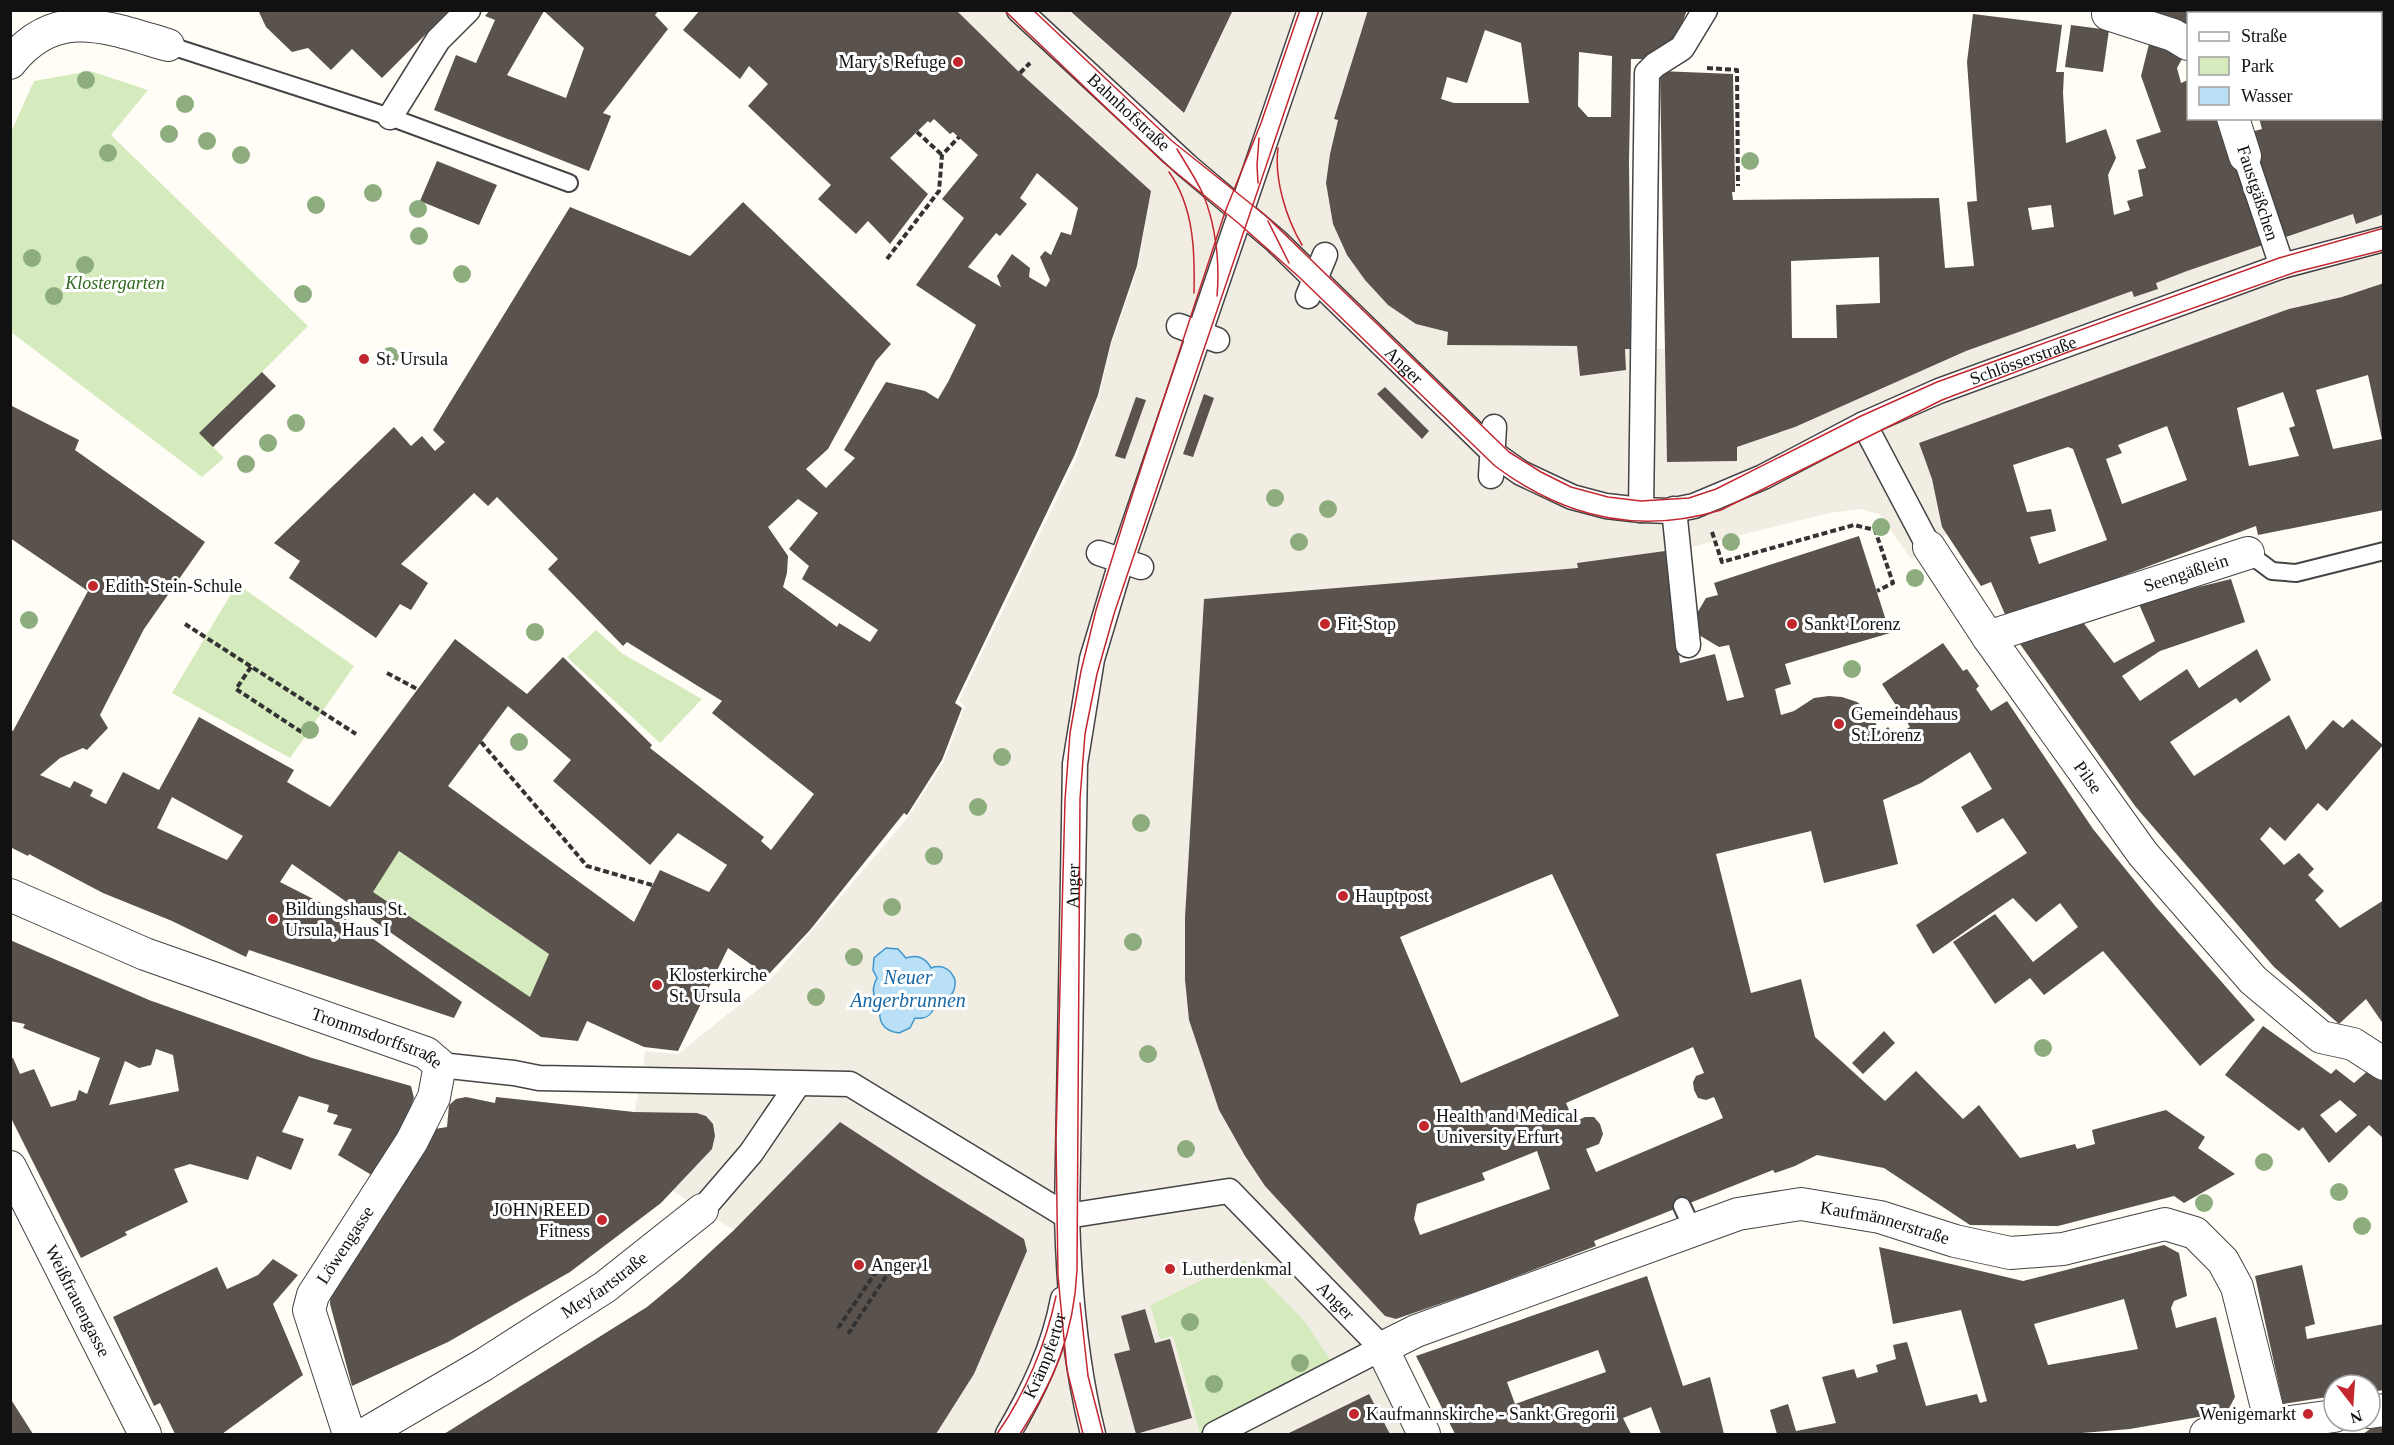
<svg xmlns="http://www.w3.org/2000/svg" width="2394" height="1445" viewBox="0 0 2394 1445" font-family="Georgia,serif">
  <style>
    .green { fill: #d5ebbd }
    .plaza { fill: #f1ede2; fill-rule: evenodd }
    .water { fill: #b9e0f7; stroke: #3f96cf; stroke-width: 1.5 }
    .building { fill: #5a524d; fill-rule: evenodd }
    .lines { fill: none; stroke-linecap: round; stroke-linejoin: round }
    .service-casing { stroke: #444; stroke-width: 20 }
    .pedestrian-casing { stroke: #444; stroke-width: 27 }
    .minor-casing { stroke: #444; stroke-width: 34 }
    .path { stroke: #333; stroke-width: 4; stroke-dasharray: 6 3; stroke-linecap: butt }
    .service { stroke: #fff; stroke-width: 16 }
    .pedestrian { stroke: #fff; stroke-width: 24 }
    .minor { stroke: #fff; stroke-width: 32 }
    .tram { stroke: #c4262e; stroke-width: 1.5 }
    .tree { fill: #8dad7f }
    .poi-dot { fill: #c4262e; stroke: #fff; stroke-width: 2 }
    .labels { text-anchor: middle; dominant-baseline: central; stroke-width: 6; stroke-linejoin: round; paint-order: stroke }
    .poi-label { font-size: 18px; fill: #111; stroke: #fff; text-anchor: start }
    .street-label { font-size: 18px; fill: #111; stroke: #fff }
    .park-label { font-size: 18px; font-style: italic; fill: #2f6b1f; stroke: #fff }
    .water-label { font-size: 20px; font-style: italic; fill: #1768a6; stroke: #fff }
  </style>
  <rect width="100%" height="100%" fill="#fffdf5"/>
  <path class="green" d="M90,71L148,90L111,135L308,326L262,372L213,447L224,458L202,477L11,332V132L34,81Z
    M237,584L354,666L290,758L172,693Z
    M596,630L623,654L702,699L660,743L567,657Z
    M399,851L549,954L530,997L373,892Z
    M1244,1259L1304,1320L1334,1365L1200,1434L1173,1337L1160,1340L1150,1305Z"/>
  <path class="plaza" d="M956,11H1069L1184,114L1233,11H1368L1334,118L1338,120L1330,154L1326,183L1333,224L1347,255L1365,280L1388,305L1416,324L1448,332V345L1577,346L1581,376L1626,370L1625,349H1665L1667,462L1737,461V447L1795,427L1966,351L2187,271L2383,204V302L2342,297L2289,309L2194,343L1932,479L1947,534L1911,559L1879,514L1860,509L1830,513L1688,548L1577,563L1578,568L1204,599L1185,917V980L1189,1020L1219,1110L1231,1133L1265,1186L1385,1316L1396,1319L1382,1348L1410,1434H1390L1368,1394L1287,1434H936L974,1374L1027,1251L1024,1239L924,1177L840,1122L734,1230L673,1191L712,1149L715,1136L713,1124L706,1116L697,1113L634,1112L642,1079L645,1051L678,1054L771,979L909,816L944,761L965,706L959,701L1076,459L1099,395L1112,342L1138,267L1151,191L1020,73ZM940,966L950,971L954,992L946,1000L936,1001L914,1018L881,1004L873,995V989L877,978ZM1244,1260L1304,1320L1334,1365L1200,1434L1173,1336L1160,1339L1150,1305ZM1145,1309L1155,1343L1170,1339L1115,1354L1130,1350L1121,1317Z"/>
  <path class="water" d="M886,948L898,949L906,958C917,954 926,958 931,968C942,964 951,969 955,980C956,993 949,1001 936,1001C934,1013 927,1020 915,1018L910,1028L899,1033C883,1031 876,1020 882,1005C872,998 871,989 877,978L873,970L874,958Z"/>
  <path class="building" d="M258,10H450L382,78L352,49L331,70L308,48L292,52L266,27Z
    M490,10H659L655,15L668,29L603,113L611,116L589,171L434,110L456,55L476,63L495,20L485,16ZM544,11L584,48L566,98L507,75Z
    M700,10H956L1020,73L1151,191L1137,266L1111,342L1098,395L1075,454L955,703L962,708L942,760L907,815L904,813L810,930L767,976L728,948L678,1051L644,1047L587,1021L578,1041L541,1037L292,864L280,882L327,906L462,1002L454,1018L249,950L246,957L172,921L103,893L29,854L28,856L10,847V729L13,731L88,591L10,538V405L79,440L75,450L205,542L144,629L100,715L108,728L87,750L83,748L60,758L40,775L70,788L74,781L93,790L90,796L106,804L123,772L159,790L199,717L294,770L287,782L330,807L455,639L527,694L563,657L652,745L650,748L764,837L761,841L771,850L814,794L712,713L722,701L627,642L623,646L548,569L558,559L497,497L488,506L474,493L401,564L428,583L411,610L400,604L376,638L289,578L300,561L274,543L394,427L411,446L422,436L435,451L445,442L433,430L570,207L690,256L743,202L891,344L876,361L828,449L806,469L826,488L855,458L844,450L886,382L925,391L938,399L948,382L976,325L916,285L964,218L942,199L978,155L953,132L950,134L934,119L930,123L928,121L890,158L928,194L890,244L868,221L856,234L818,199L831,185L748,106L768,84L749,66L740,79L683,30ZM1037,173L1078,208L1071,235L1061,232L1051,255L1045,251L1040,257L1050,280L1046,287L1029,277L1030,268L1012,254L997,276L1001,287L968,267L996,233L1000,236L1027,204L1020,198ZM798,499L818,513L789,549L809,566L802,579L878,630L870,642L839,623L837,627L783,587L787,573L788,556L768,527ZM508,706L571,760L553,781L650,865L678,833L727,865L709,892L660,870L634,922L448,786ZM172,797L243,836L227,860L157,828ZM399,851L549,954L530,997L373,892Z
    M1069,10H1233L1184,113Z
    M1368,10H1687L1679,32L1670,45L1648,59H1631L1629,160L1631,349H1625L1626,370L1580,376L1577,346L1447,345L1448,332L1416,324L1388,305L1365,280L1347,255L1333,224L1326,183L1330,154L1338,120L1334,119ZM1485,30L1521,43L1529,103H1454L1441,99L1447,77L1467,83ZM1579,52L1612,56L1611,117H1588L1578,106Z
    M2147,10H2384V214L2356,224L2353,214L2187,271L2156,283L2158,289L2134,297L2132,291L1966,351L1795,427L1737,447V461L1667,462L1660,71L1733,74L1735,187V192H1732L1733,200L1939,198L1945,268L1974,266L1967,202L1977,201L1967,62L1973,14L2062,25L2056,72H2064L2063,93L2066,143L2106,129L2116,158L2108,175L2114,215L2130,210L2127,201L2143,196L2138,170L2146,168L2136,140L2161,132L2141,76L2150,40L2179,51L2182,59L2177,68L2181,83L2188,80V118H2219L2247,133L2262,129L2259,118H2380V14H2188V32ZM2051,205L2054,227L2032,230L2028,208ZM1879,257L1880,303L1836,305L1837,338H1792L1791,261Z
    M2071,25L2109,30L2103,72L2065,67Z
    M437,161L497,185L479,225L420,201Z
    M2384,283V510L2258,535L2256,526L2007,619L1991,582L1981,586L1942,527L1932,479L1919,443L2289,309L2342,297ZM2368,375L2382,439L2333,449L2316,390ZM2283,392L2295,426L2289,428L2299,456L2249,466L2237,408ZM2167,426L2187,480L2122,504L2106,459L2122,453L2118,445ZM2068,447L2073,449L2107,540L2039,564L2030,537L2056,531L2051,509L2027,512L2013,465Z
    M262,372L276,386L213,447L199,433Z
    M1385,387L1429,431L1422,439L1377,394Z
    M1204,394L1214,398L1193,457L1183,454Z
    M1136,397L1146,400L1125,459L1115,456Z
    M1859,536L1890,633L1785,664L1791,684L1775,689L1781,715L1794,711L1814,698L1829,696L1842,697L1857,702L1869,711L1881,733L1888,727L1895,736L1910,727L1882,684L1943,643L1963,671L1967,669L1979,686L1976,689L1991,711L2007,701L2093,829L2156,907L2255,1020L2200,1066L2103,951L2044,995L2030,978L1995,1004L1953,942L1995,914L2033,962L2078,927L2060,903L2036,922L2013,898L1933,954L1916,925L2027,853L2003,818L1977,833L1961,807L1992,789L1970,752L1921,783L1883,800L1898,864L1824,883L1811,831L1716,854L1751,993L1801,979L1815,1037L1885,1101L1916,1071L1963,1119L1979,1105L2020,1158L2075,1144L2077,1149L2095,1144L2092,1130L2166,1110L2205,1137L2198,1148L2235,1174L2184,1203L2174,1196L2058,1226L1970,1225L1884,1168L1817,1155L1795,1166L1775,1173L1773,1170L1594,1241L1596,1246L1483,1289L1396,1319L1385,1316L1265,1186L1245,1156L1219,1110L1189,1020L1185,980V917L1204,599L1578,568L1577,563L1665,551L1680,663L1715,654L1727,701L1744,697L1729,645L1719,647L1699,635L1696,615L1706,598L1718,595L1714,583ZM1552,874L1619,1016L1461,1083L1400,937ZM1693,1047L1704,1073L1696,1076L1693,1082L1694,1090L1698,1098L1706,1100L1714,1097L1723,1118L1596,1172L1586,1149L1599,1144L1603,1134L1600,1124L1594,1117H1585L1574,1122L1566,1103ZM1537,1151L1550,1189L1420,1235L1414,1219L1417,1204L1485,1180L1482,1173Z
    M2231,579L2245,622L2160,651L2122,676L2140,701L2187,669L2199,688L2257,649L2271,680L2240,703L2236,698L2170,742L2194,776L2289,715L2306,750L2333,720L2343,728L2352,719L2383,745L2327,811L2318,803L2285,841L2270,827L2260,839L2284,865L2299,853L2314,869L2308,875L2324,891L2315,900L2340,928L2384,900V1025L2366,999L2339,1024L2274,967L2135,806L2020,644L2079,617L2114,663L2155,641L2138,602Z
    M10,940L149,1000L312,1058L411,1086L414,1098L396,1146L375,1177L338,1155L352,1129L333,1124L338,1115L327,1112L329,1105L299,1096L282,1132L304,1139L291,1170L257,1156L248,1180L190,1164L174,1169L188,1202L125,1232L127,1235L81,1258L10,1116V1059L13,1058L20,1074L34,1069L51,1107L76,1100L79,1090L87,1094L100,1058L23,1028L25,1024L10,1021ZM156,1049L173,1055L179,1091L109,1105L125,1061L139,1068L151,1065Z
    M2263,1026L2331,1074L2336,1069L2354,1083L2371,1068L2384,1080V1139L2369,1125L2329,1163L2303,1127L2299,1131L2225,1075ZM2340,1100L2357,1115L2336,1133L2320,1115Z
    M1884,1031L1895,1043L1863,1074L1852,1063Z
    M466,1097L495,1103L496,1097L634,1112L697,1113L706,1116L713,1124L715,1136L712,1149L661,1203L570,1272L448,1342L352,1386L330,1304L331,1285L435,1129L447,1127L449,1105L456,1099Z
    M840,1122L924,1177L1024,1239L1027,1251L974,1374L936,1434H444L647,1307L682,1278L734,1230Z
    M2164,1245L2179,1253L2187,1296L2174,1301L2171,1308L2176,1328L2216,1317L2235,1397L2227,1412L2130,1429L2070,1434H1777L1770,1410L1788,1404L1796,1431L1836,1423L1822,1377L1854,1369L1857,1378L1878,1372L1876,1365L1896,1359L1893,1345L1907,1342L1926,1406L1977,1394L1980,1403L1987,1401L1961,1310L1893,1324L1879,1247L2023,1281ZM2124,1299L2138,1349L2048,1365L2034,1324Z
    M273,1259L298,1275L273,1304L303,1375L222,1434H175L160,1403L154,1406L113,1317L217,1267L227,1289L258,1275Z
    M2302,1265L2315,1324L2305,1327L2307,1339L2384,1324V1390L2370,1392V1385H2334V1396L2283,1404L2255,1276Z
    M1647,1276L1683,1386L1710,1377L1724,1434H1661L1651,1407L1623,1418L1631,1434H1455L1416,1356ZM1598,1350L1606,1372L1515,1404L1507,1382Z
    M1145,1309L1155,1343L1170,1339L1192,1418L1136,1434L1114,1354L1130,1350L1121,1316Z
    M1369,1394L1390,1434H1287Z
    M10,1398L33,1434H10Z
    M2384,1426V1434H2363L2370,1429Z"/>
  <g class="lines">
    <g class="service-casing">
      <path id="service" d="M168,45L390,117L569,183
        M2248,553L2272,571L2296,573L2384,551
        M1682,1206L1693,1230"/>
    </g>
    <g class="pedestrian-casing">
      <g id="pedestrian">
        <path id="s1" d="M1019,10L1187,166L1276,241L1497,456L1521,473L1572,497L1606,506L1641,510L1669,511L1694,506L1763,477L1864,424L1939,391L2282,266L2384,239"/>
        <path d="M390,117L438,40L468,10"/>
        <path d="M2245,156L2282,266"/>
        <path d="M1308,296L1325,255"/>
        <path d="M1179,326L1217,340"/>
        <path d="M1864,424L1929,547"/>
        <path d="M1491,476L1494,427"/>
        <path d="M1674,509L1688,645"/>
        <path d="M1641,510L1647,73L1655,65L1682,48L1705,10"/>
        <path d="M1099,553L1141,567"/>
        <path id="s2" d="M440,1065L514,1073L539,1078L850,1084L1067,1216L1229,1191L1382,1348L1215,1434"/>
        <path d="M702,1210L751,1153L798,1084"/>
        <path id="s3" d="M1008,1434C1033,1391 1054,1348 1063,1299"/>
        <path id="s4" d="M1093,1434C1075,1362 1069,1290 1067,1216L1075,764L1092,659L1119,569L1310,10"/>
      </g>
    </g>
    <g class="minor-casing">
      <g id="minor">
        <path d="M2108,14L2173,35L2188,44"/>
        <path d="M10,63C56,4 109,28 168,45"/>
        <path d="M2233,118L2245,156"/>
        <path id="s5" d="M1929,547L1988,637L2143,854L2253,980L2321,1037L2353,1044L2384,1064"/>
        <path id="s6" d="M1988,637L2248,553"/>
        <path id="s7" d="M10,895L145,954L426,1053L440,1065L434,1097L412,1141L313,1295L309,1310L349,1434"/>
        <path id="s8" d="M10,1167L145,1434"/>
        <path d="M2370,1412L2384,1410"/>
        <path id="s9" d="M365,1434L483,1365L605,1287L702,1210"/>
        <path id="s10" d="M1424,1434L1382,1348L1416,1331L1738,1214L1801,1204L1880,1217L1955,1241L2010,1253L2063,1249L2165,1224L2195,1233L2223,1261L2237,1287L2271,1424"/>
        <path d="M2206,1434L2334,1416"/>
      </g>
    </g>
    <path class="path" d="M1707,68L1737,70L1738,186
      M1020,73L1030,63
      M917,132L942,155
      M887,259L939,191L942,155L959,137
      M1712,532L1722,562L1854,525L1875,530L1893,583L1877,591
      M185,624L356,734
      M251,667L236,689L306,735
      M387,673L417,689
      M481,742L587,866L652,885
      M838,1328L884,1260
      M848,1334L893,1266"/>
    <use href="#service" class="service"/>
    <use href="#pedestrian" class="pedestrian"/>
    <use href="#minor" class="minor"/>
    <path class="tram" d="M1004,10L1163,162L1237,222L1299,277L1495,466C1563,517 1639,535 1721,510L1942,400L2071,351L2296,272L2384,250
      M1033,10L1172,141L1266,216L1509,452L1541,472L1571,487L1608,497L1641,501L1689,498L1716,489L1861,416L1937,382L2279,258L2384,228
      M1278,148C1274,179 1286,218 1302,245
      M1177,149C1186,164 1196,179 1203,194C1216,225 1220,264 1217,296
      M1169,172C1194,207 1195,252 1194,293
      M1258,183L1257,165L1259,138
      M1268,221L1289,263
      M1080,1303L1088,1376L1103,1434
      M997,1434C1025,1394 1046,1344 1056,1296
      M1020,1434C1054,1381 1074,1334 1077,1270L1080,799L1085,734L1097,674L1114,614L1319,10
      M1083,1434L1067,1370L1058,1276L1056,1139L1065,800L1070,733L1081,671L1096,610L1126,514L1225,212L1261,123L1300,10"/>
  </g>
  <g class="tree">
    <circle cx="86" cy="80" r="9"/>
    <circle cx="185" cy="104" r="9"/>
    <circle cx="169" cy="134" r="9"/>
    <circle cx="207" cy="141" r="9"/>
    <circle cx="108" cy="153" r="9"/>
    <circle cx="241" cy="155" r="9"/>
    <circle cx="1750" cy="161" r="9"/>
    <circle cx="373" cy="193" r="9"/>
    <circle cx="316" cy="205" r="9"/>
    <circle cx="418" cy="209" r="9"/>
    <circle cx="419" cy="236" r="9"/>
    <circle cx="32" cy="258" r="9"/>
    <circle cx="85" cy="265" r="9"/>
    <circle cx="462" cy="274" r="9"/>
    <circle cx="303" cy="294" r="9"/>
    <circle cx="54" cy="296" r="9"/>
    <circle cx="390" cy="356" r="9"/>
    <circle cx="296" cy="423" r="9"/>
    <circle cx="268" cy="443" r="9"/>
    <circle cx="246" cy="464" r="9"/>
    <circle cx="1275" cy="498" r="9"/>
    <circle cx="1328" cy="509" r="9"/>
    <circle cx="1881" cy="527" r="9"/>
    <circle cx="1299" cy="542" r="9"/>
    <circle cx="1731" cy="542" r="9"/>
    <circle cx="1915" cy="578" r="9"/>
    <circle cx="29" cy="620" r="9"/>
    <circle cx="535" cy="632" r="9"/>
    <circle cx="1852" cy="669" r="9"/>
    <circle cx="310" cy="730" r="9"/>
    <circle cx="519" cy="742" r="9"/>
    <circle cx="1002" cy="757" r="9"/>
    <circle cx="978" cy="807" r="9"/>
    <circle cx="1141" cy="823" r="9"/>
    <circle cx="934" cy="856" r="9"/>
    <circle cx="892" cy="907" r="9"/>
    <circle cx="1133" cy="942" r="9"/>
    <circle cx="854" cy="957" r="9"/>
    <circle cx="816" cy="997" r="9"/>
    <circle cx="2043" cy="1048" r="9"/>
    <circle cx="1148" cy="1054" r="9"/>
    <circle cx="1186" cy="1149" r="9"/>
    <circle cx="2264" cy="1162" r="9"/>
    <circle cx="2339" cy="1192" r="9"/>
    <circle cx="2204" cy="1203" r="9"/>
    <circle cx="2362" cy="1226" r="9"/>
    <circle cx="1190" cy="1322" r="9"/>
    <circle cx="1300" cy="1363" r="9"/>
    <circle cx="1214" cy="1384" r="9"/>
  </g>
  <g class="poi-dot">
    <circle cx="958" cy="62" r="6"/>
    <circle cx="364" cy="359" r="6"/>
    <circle cx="93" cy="586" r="6"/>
    <circle cx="1325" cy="624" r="6"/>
    <circle cx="1792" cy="624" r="6"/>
    <circle cx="1839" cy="724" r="6"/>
    <circle cx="1343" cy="896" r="6"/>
    <circle cx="273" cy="919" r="6"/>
    <circle cx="657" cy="985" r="6"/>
    <circle cx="1424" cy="1126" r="6"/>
    <circle cx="602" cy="1220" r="6"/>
    <circle cx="859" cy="1265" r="6"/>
    <circle cx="1170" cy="1269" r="6"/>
    <circle cx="1354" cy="1414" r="6"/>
    <circle cx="2308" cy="1414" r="6"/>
  </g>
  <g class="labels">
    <g class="poi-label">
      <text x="946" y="62" text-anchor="end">Mary’s Refuge</text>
      <text x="376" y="359">St. Ursula</text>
      <text x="105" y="586">Edith-Stein-Schule</text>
      <text x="1337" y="624">Fit-Stop</text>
      <text x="1804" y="624">Sankt Lorenz</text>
      <text x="1851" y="714">Gemeindehaus<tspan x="1851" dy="21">St.Lorenz</tspan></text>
      <text x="1355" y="896">Hauptpost</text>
      <text x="285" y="909">Bildungshaus St.<tspan x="285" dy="21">Ursula, Haus I</tspan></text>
      <text x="669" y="975">Klosterkirche<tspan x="669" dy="21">St. Ursula</tspan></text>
      <text x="1436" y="1116">Health and Medical<tspan x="1436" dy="21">University Erfurt</tspan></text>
      <text x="590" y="1210" text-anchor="end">JOHN REED<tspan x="590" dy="21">Fitness</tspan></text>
      <text x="871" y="1265">Anger 1</text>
      <text x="1182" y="1269">Lutherdenkmal</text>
      <text x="1366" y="1414">Kaufmannskirche - Sankt Gregorii</text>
      <text x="2296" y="1414" text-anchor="end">Wenigemarkt</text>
    </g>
    <g class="street-label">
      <text stroke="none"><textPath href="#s1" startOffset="150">Bahnhofstraße</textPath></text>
      <text transform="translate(2258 193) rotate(72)">Faustgäßchen</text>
      <text stroke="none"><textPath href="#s1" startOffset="1224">Schlösserstraße</textPath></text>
      <text stroke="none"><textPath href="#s1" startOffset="524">Anger</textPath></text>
      <text stroke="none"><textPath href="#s6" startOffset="208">Seengäßlein</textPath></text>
      <text stroke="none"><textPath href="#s5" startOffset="280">Pilse</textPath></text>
      <text stroke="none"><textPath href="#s4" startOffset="550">Anger</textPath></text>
      <text stroke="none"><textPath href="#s7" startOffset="394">Trommsdorffstraße</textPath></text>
      <text stroke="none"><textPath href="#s10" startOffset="626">Kaufmännerstraße</textPath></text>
      <text transform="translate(345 1245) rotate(-57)">Löwengasse</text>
      <text stroke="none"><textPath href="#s9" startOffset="282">Meyfartstraße</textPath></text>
      <text stroke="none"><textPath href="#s8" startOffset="150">Weißfrauengasse</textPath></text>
      <text stroke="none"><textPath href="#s2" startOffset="982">Anger</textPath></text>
      <text stroke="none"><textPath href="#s3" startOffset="87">Krämpfertor</textPath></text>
    </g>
    <g class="park-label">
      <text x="115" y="283">Klostergarten</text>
    </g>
    <g class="water-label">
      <text x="908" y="977">Neuer<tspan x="908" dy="23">Angerbrunnen</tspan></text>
    </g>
  </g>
  <rect width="2394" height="1445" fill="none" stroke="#111111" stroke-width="24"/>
  <rect x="2187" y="12" width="195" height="108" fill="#ffffff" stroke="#a0a0a0" stroke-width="1.5"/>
  <rect x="2199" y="32" width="30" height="9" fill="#ffffff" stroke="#a0a0a0" stroke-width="1.5"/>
  <text x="2241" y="42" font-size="18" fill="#111111">Straße</text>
  <rect x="2199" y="57" width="30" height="18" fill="#d5ebbd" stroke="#a0a0a0" stroke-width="1.5"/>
  <text x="2241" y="72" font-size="18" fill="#111111">Park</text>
  <rect x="2199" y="87" width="30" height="18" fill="#b9e0f7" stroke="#a0a0a0" stroke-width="1.5"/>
  <text x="2241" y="102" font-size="18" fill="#111111">Wasser</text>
  <g transform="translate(2352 1403) rotate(163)"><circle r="28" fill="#ffffff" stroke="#a0a0a0" stroke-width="1.5"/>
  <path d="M0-4.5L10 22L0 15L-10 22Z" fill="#c4262e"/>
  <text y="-9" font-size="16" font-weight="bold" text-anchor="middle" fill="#111111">N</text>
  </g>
</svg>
